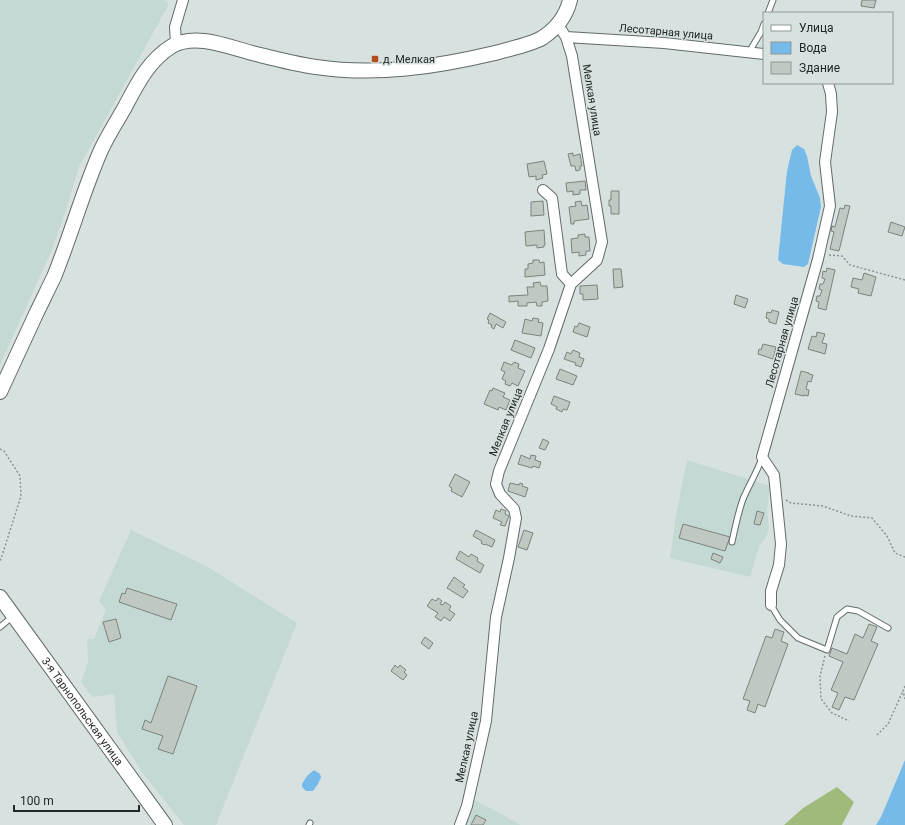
<svg xmlns="http://www.w3.org/2000/svg" width="905" height="825" viewBox="0 0 905 825" font-family="Roboto,sans-serif">
  <style>
    .built { fill: #c4d9d5 }
    .green { fill: #a0ba7b }
    .water { fill: #75bae9 }
    .building { fill: #c0c8c2; stroke: #7b837d }
    .lines { fill: none; stroke-linecap: round; stroke-linejoin: round }
    .service-casing { stroke: #616b69; stroke-width: 7 }
    .minor-casing { stroke: #616b69; stroke-width: 12 }
    .secondary-casing { stroke: #616b69; stroke-width: 16 }
    .path { stroke: #8c9493; stroke-width: 1.5; stroke-dasharray: 2 2; stroke-linecap: butt }
    .service { stroke: #fff; stroke-width: 5 }
    .minor { stroke: #fff; stroke-width: 10 }
    .secondary { stroke: #fff; stroke-width: 14 }
    .poi-dot { fill: #b24d1f; stroke: #d7e2e0; stroke-width: 1.5 }
    .labels { text-anchor: middle; dominant-baseline: central; stroke-width: 3; stroke-linejoin: round; paint-order: stroke }
    .street-label { font-size: 11px; fill: #232727; stroke: #d7e2e0 }
    .poi-label { font-size: 11px; fill: #232727; stroke: #d7e2e0; text-anchor: start }
  </style>
  <rect width="100%" height="100%" fill="#d7e2e0"/>
  <path class="built" d="M0,0H164L169,4L79,167L65,213L51,252L0,365Z
    M687,460L770,486L767,510L769,529L765,538L759,546L750,577L670,558L676,515Z
    M131,530L208,567L297,623L216,825H184L141,771L117,732L114,694L92,697L81,682L88,663L87,639H94L106,610L99,601Z
    M475,800L521,825H463Z"/>
  <path class="green" d="M837,787L854,802L842,825H784L803,808Z"/>
  <path class="water" d="M797,145L804,149L807,156L811,176L820,198L821,207L808,264L804,267L783,264L778,260L787,171L792,150Z
    M905,760V825H876L881,817Z
    M314,770L320,774L321,777L318,784L313,791H306L302,787V784L307,776Z"/>
  <path class="building" d="M862,0H876L874,8L861,6Z
    M573,153V156L580,154L582,166H580V170L576,171L575,166H571L568,154Z
    M544,161L547,174L542,175L543,178L536,180V176L529,177L527,164Z
    M585,181L586,190H580V194L573,195V191L567,192L566,183Z
    M611,191H619V214H611V206H609V200H611Z
    M543,201L544,215L531,216V202Z
    M581,201L582,206L587,205L589,219L574,221V224H571L569,207L576,206L575,202Z
    M845,205L850,206L839,251L830,249L834,232L831,231L832,226L835,227L840,208L844,209Z
    M891,222L905,227L902,236L888,232Z
    M544,230L545,245H544V247L537,248V245L526,246L525,232Z
    M585,234V237H589L590,251H586V255L579,256V252L572,253L571,239L578,238V235Z
    M533,260H539L540,263L544,262L545,275L525,277V269H528V264L533,263Z
    M827,268L835,270L826,310L818,308L819,302L816,301L817,296H820L822,290L819,289L820,284H823L825,279L822,278L823,271L826,272Z
    M613,269H621L623,287L614,288Z
    M864,273L876,277L871,296L858,293L859,289L851,287L853,278L862,280Z
    M540,282L541,286H547L548,301L542,302V306H537L536,302L527,303V306H518V301L509,302V296L528,295L527,287H534L533,283Z
    M597,285L598,299L583,300V294H580V286Z
    M736,295L748,299L745,308L734,304Z
    M772,310L779,312L776,324L769,322V319L766,318L767,312L771,313Z
    M490,313L506,322L503,328L496,324L494,329L491,327L492,325L488,323L489,320L487,319Z
    M533,318L539,319L538,322L543,323L541,336L522,333L525,319L532,321Z
    M579,323L590,327L587,337L573,332L575,326L577,327Z
    M817,332L825,334L822,343L827,344L825,354L808,349L812,336L816,337Z
    M515,340L535,348L531,358L511,350Z
    M763,344L776,347L773,359L758,354L759,349L761,350Z
    M573,350L580,353L579,357L584,359L581,367L575,365L576,363L564,359L567,352L571,354Z
    M504,362L512,365L514,362L519,364L518,368L525,371L518,386L512,383L510,386L505,384L506,381L502,379L505,372L501,370Z
    M560,369L577,376L573,385L556,379Z
    M801,371L809,373V374L813,375L811,382L808,381L806,389L809,390L808,396L804,395V396L795,394Z
    M493,388L505,393L503,397L510,400L506,410L499,407L498,410L484,404L490,390L492,391Z
    M554,396L570,402L567,410L563,409L562,412L556,409L557,407L551,404Z
    M543,439L549,442L545,450L539,448Z
    M521,455L530,459L531,455L536,456L535,460L541,462L539,468L533,466L532,468L518,464Z
    M455,474L470,482L462,497L451,491L452,488L449,486Z
    M510,483L519,485L520,483L523,484L522,486L528,488L525,497L508,491Z
    M501,509L506,511L505,514L509,516L505,526L500,525L502,522L493,518L496,510L500,512Z
    M757,511L764,513L760,525L754,524Z
    M683,524L730,537L725,551L679,538Z
    M476,530L495,540L492,547L485,544L484,545L481,543L482,541L473,536Z
    M524,530L533,533L527,550L518,547Z
    M460,551L469,557L471,554L478,558L477,561L484,565L480,573L456,559Z
    M713,553L723,557L720,563L711,559Z
    M454,577L465,585L463,587L468,591L463,598L447,588Z
    M127,588L177,604L171,620L119,602L122,593L125,594Z
    M438,598L442,601L440,604L443,605L445,602L451,606L449,610L455,614L450,621L444,617L441,621L435,617L438,613L427,606L432,599L436,601Z
    M116,619L121,638L109,642L103,622Z
    M869,624L877,627L871,641L878,644L854,700L845,697L839,710L832,707L838,693L831,690L843,662L829,656L832,648L847,654L855,634L863,638Z
    M775,629L784,632L781,641L788,644L765,707L758,704L755,713L747,710L750,701L743,699L766,636L772,638Z
    M425,637L433,643L429,649L421,643Z
    M395,665L398,668L400,665L406,670L404,672L407,675L403,680L391,671Z
    M168,676L197,686L173,754L158,749L163,736L142,729L145,720L151,723Z
    M476,815L486,820L483,825H471Z"/>
  <g class="lines">
    <g class="service-casing">
      <path id="service" d="M768,13L773,0
        M749,52L761,32L764,24
        M732,542C735,528 738,513 743,499C749,485 757,472 762,458
        M771,605L780,620L798,638L827,650L837,617L847,609L858,611L888,628
        M0,627L13,616
        M309,825L310,823"/>
    </g>
    <g class="minor-casing">
      <path id="minor" d="M566,37L664,43L764,54
        M176,44L175,27L183,0
        M543,190L552,198L562,274L571,284
        M771,605V591L779,565L781,544L774,475L762,457L818,259L830,206L825,162L832,112L831,94L828,83
        M460,825L467,806L486,721L496,617L509,558L516,518L514,509L500,494L496,484L499,471L549,349L571,284L597,260L602,242L572,56L566,37L558,25"/>
    </g>
    <g class="secondary-casing">
      <g id="secondary">
        <path d="M0,392C12,366 24,340 36,314C42,302 48,289 54,277C71,235 83,191 101,150C108,135 117,121 125,107C137,84 149,60 172,46C196,32 231,48 256,54C276,59 295,64 316,67C376,76 436,67 495,53C508,49 530,45 542,38C556,29 566,17 570,0"/>
        <path id="s1" d="M0,597L165,825"/>
      </g>
    </g>
    <path class="path" d="M829,255L842,256L850,265L905,280
      M0,449L4,451L20,476L21,496L0,562
      M786,500L791,503L823,506L851,516L872,518L887,536L895,553L905,557
      M825,656L820,676L821,699L832,713L849,721
      M905,686L903,691L905,699
      M877,735L888,724L903,691"/>
    <use href="#service" class="service"/>
    <use href="#minor" class="minor"/>
    <use href="#secondary" class="secondary"/>
  </g>
  <rect class="poi-dot" x="371" y="55" width="8" height="8" rx="2"/>
  <g class="labels">
    <g class="street-label">
      <text transform="translate(666 32) rotate(5)">Лесотарная улица</text>
      <text transform="translate(592 100) rotate(81)">Мелкая улица</text>
      <text transform="translate(782 342) rotate(-74)">Лесотарная улица</text>
      <text transform="translate(506 422) rotate(-68)">Мелкая улица</text>
      <text stroke="none"><textPath href="#s1" startOffset="141">3-я Тарнопольская улица</textPath></text>
      <text transform="translate(467 747) rotate(-78)">Мелкая улица</text>
    </g>
    <g class="poi-label">
      <text x="383" y="59">д. Мелкая</text>
    </g>
  </g>
  <rect x="763" y="12" width="130" height="72" fill="#d7e2e0" stroke="#8f9796"/>
  <rect x="771" y="25" width="20" height="6" fill="#ffffff" stroke="#8f9796"/>
  <text x="799" y="32" font-size="12" fill="#232727">Улица</text>
  <rect x="771" y="42" width="20" height="12" fill="#75bae9" stroke="#8f9796"/>
  <text x="799" y="52" font-size="12" fill="#232727">Вода</text>
  <rect x="771" y="62" width="20" height="12" fill="#c0c8c2" stroke="#8f9796"/>
  <text x="799" y="72" font-size="12" fill="#232727">Здание</text>
  <path d="M14 805v6h125v-6" fill="none" stroke="#232727" stroke-width="2"/>
  <text x="20" y="805" font-size="12" fill="#232727" stroke="#d7e2e0" stroke-width="3" paint-order="stroke">100 m</text>
</svg>
